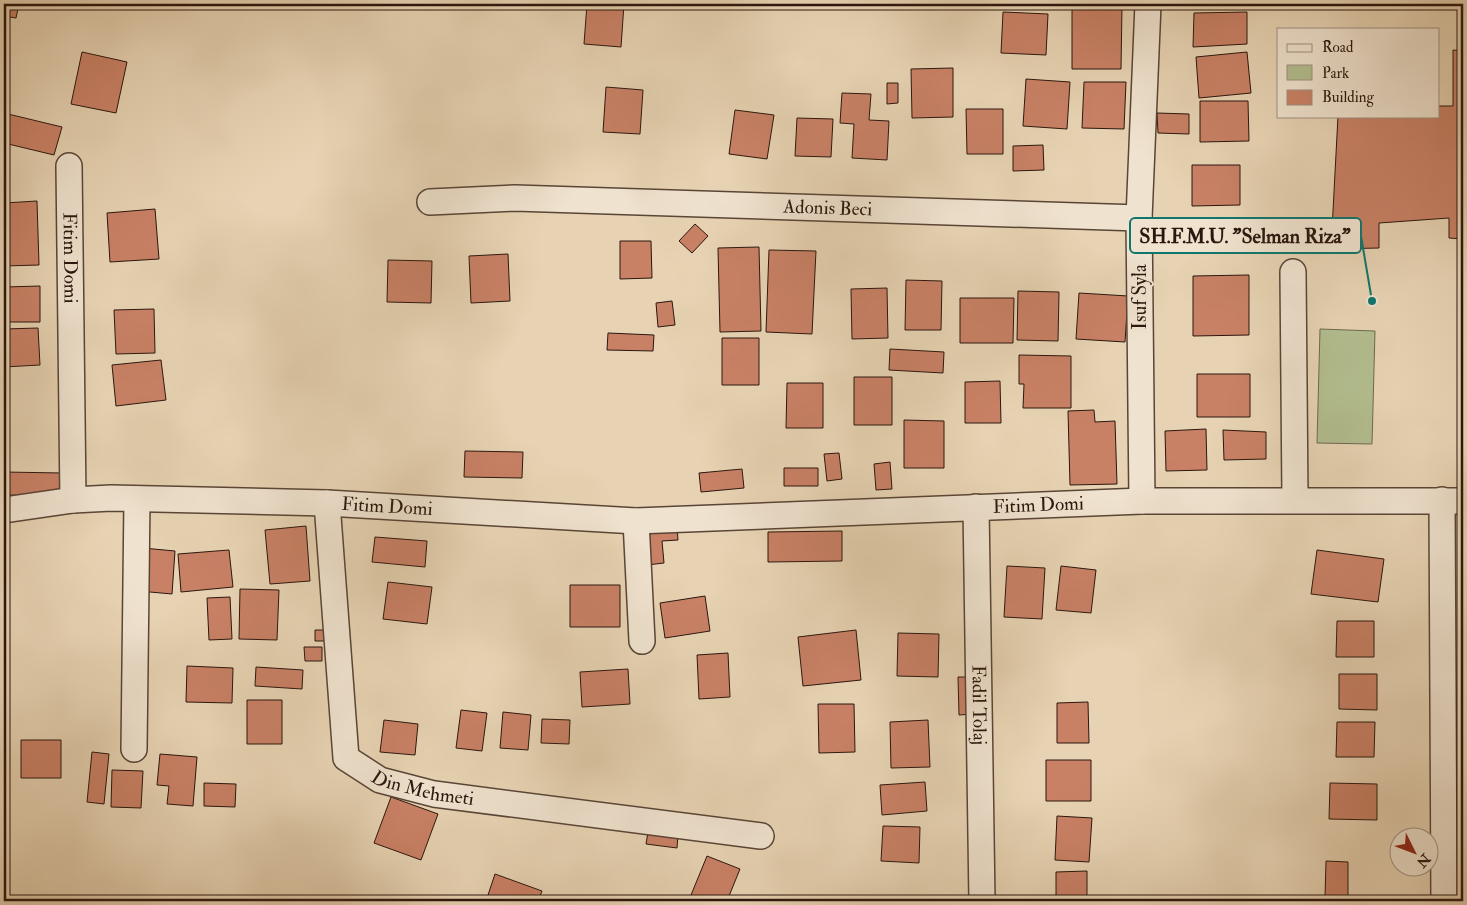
<svg xmlns="http://www.w3.org/2000/svg" width="1467" height="905" viewBox="0 0 1467 905" font-family="'IM FELL Double Pica',serif">
  <style>
    .green { fill: #b2bd8f; stroke: #6e6a4e }
    .building { fill: #c98166; stroke: #2a160e }
    .lines { fill: none; stroke-linecap: round; stroke-linejoin: round }
    .street-casing { stroke: #594537; stroke-width: 28 }
    .street { stroke: #efe2ce; stroke-width: 25 }
    .labels { text-anchor: middle; dominant-baseline: central; stroke-width: 4; stroke-linejoin: round; paint-order: stroke }
    .street-label { font-size: 19px; fill: #2a160e; stroke: #efe2ce }
    .leader { fill: none; stroke: #0f766e; stroke-width: 2 }
    .callout-dot { fill: #0f766e; stroke: #efe2ce; stroke-width: 2 }
    .callout { fill: #efe2ce; stroke: #0f766e; stroke-width: 2 }
    .callout-label { font-size: 20px; text-anchor: middle; font-weight: bold; fill: #2a160e }
  </style>
  <rect width="100%" height="100%" fill="#e7d3b3"/>
  <filter id="stains"><feTurbulence type="fractalNoise" baseFrequency=".004" numOctaves="4"/><feColorMatrix values="0 0 0 0 .2 0 0 0 0 .09 0 0 0 0 .02 0 0 0 .5 -.17"/></filter>
  <radialGradient id="worn" r=".72"><stop offset=".6" stop-color="#630" stop-opacity="0"/><stop offset="1" stop-color="#630" stop-opacity=".3"/></radialGradient>
  <path class="green" d="M1320,329L1375,331L1372,444L1317,443Z"/>
  <path class="building" d="M4,4H19L16,18L4,16Z
    M587,4H624L621,47L584,44Z
    M1072,5L1122,6L1121,69H1072Z
    M1003,12L1048,14L1046,55L1001,53Z
    M1247,12V44L1193,47L1194,13Z
    M1453,50L1463,51V239L1449,238V218L1379,223V248L1331,249L1338,116H1438V106H1453Z
    M82,52L127,62L116,113L71,104Z
    M1247,52L1251,93L1199,98L1196,57Z
    M953,68V117L912,118L911,69Z
    M1026,79L1070,82L1067,129L1023,126Z
    M1084,82H1126L1124,129L1082,128Z
    M887,83H898V103L887,104Z
    M606,87L643,90L640,134L603,132Z
    M842,93L871,94L869,120L889,121L887,160L852,158L854,124L840,123Z
    M1200,101H1248L1249,141L1200,142Z
    M966,109H1003V154H967Z
    M735,110L774,115L767,159L729,154Z
    M4,113L62,127L54,155L4,143Z
    M1157,113L1189,114V134L1158,133Z
    M797,118L833,119L831,157L795,156Z
    M1043,145L1044,170L1013,171V146Z
    M1192,165H1240V205L1192,206Z
    M37,201L39,265L4,266V203Z
    M155,209L159,259L110,262L107,213Z
    M695,224L708,236L692,253L679,241Z
    M620,241H651L652,278L620,279Z
    M759,247L761,331L720,332L718,248Z
    M769,250L816,251L812,334L766,332Z
    M508,254L510,301L471,303L469,256Z
    M388,260L432,261L431,303L387,302Z
    M1249,275V335L1193,336V276Z
    M906,280L942,281L941,330H905Z
    M40,286V322H4V287Z
    M887,288L888,338L852,339L851,289Z
    M1018,291L1059,292L1058,341L1017,340Z
    M1079,293L1128,296L1125,342L1076,339Z
    M960,298H1014L1013,343H960Z
    M672,301L675,325L658,327L656,303Z
    M154,309L155,353L116,354L114,310Z
    M38,328L40,365L4,367V329Z
    M608,333L654,335L653,351L607,350Z
    M722,338H759V385H722Z
    M890,349L944,352L943,373L889,370Z
    M1019,355L1071,356V408H1023L1024,384H1019Z
    M161,360L166,400L116,406L112,365Z
    M1197,374H1250V417H1197Z
    M854,377H892V425H854Z
    M1000,381L1001,423H965V382Z
    M787,383H823V428H786Z
    M1094,410L1095,422L1115,421L1117,484L1070,485L1068,411Z
    M904,420L944,421V468H904Z
    M1206,429L1207,470L1166,471L1165,431Z
    M1223,430L1266,432V459L1224,460Z
    M465,451L523,452L522,478L464,477Z
    M839,453L842,479L827,481L824,454Z
    M890,462L892,489L876,490L874,464Z
    M784,468H818V486H784Z
    M742,469L744,488L701,492L699,473Z
    M4,472L62,473V496L4,495Z
    M306,526L310,581L270,584L265,530Z
    M677,526L678,540L662,541L664,563L647,565L644,528Z
    M842,531V561L768,562V532Z
    M375,537L427,541L425,567L372,562Z
    M143,548L175,551L172,594L139,591Z
    M229,550L233,587L181,592L178,554Z
    M1317,550L1384,559L1378,602L1311,594Z
    M1007,566L1045,568L1042,619L1004,617Z
    M1061,566L1096,570L1091,613L1056,610Z
    M388,582L432,587L427,624L383,619Z
    M570,585H620V627H570Z
    M240,589L279,590L277,640L239,639Z
    M705,596L710,631L665,638L660,603Z
    M230,597L232,639L209,640L207,598Z
    M1337,621H1374V657H1336Z
    M315,630H328L329,641H315Z
    M856,630L861,680L803,686L798,637Z
    M898,633L939,634L938,677L897,676Z
    M304,647H322V661H305Z
    M728,653L730,697L699,699L697,655Z
    M187,666L233,668L232,703L186,702Z
    M256,667L303,670L302,689L255,686Z
    M628,669L630,704L582,707L580,672Z
    M1339,674H1377V710L1339,709Z
    M958,677H972L973,714L959,715Z
    M247,700H282V744H247Z
    M1088,702L1089,743H1057V703Z
    M818,704H854L855,752L819,753Z
    M461,710L487,713L482,751L456,748Z
    M503,712L531,715L528,750L500,748Z
    M542,719L570,720L569,744L541,743Z
    M384,720L418,724L415,755L380,752Z
    M928,720L930,767L891,768L890,722Z
    M1337,722H1375L1374,757H1336Z
    M21,740H61V778H21Z
    M92,752L109,754L104,804L87,802Z
    M160,754L197,757L193,806L167,804L169,786L157,785Z
    M1046,760H1091V801H1046Z
    M112,770L143,771L141,808L111,807Z
    M925,782L927,811L882,815L880,785Z
    M204,783L236,784L235,807L204,806Z
    M1330,783L1377,784V820L1329,819Z
    M391,797L438,814L421,860L374,843Z
    M1057,816L1092,818L1089,862L1055,860Z
    M883,826L920,827L919,863L881,861Z
    M648,832L678,835L677,848L646,844Z
    M707,856L740,869L727,901H706L691,895Z
    M1326,861L1348,862V898L1325,897Z
    M1087,871V901H1056V872Z
    M495,874L542,891L538,901H486Z"/>
  <g class="lines">
    <g class="street-casing">
      <g id="street">
        <path id="s1" d="M69,166L73,500"/>
        <path id="s2" d="M430,202L515,198L1139,218"/>
        <path d="M1293,272L1295,500"/>
        <path d="M1442,500L1444,901"/>
        <path d="M1142,501L1139,218L1148,4"/>
        <path id="s3" d="M327,503L346,758L380,780L434,794L761,836"/>
        <path id="s4" d="M976,507L982,901"/>
        <path id="s5" d="M4,510L73,500L111,498L327,503L636,521L1142,501H1463"/>
        <path d="M636,521L642,641"/>
        <path d="M134,749L137,499"/>
      </g>
    </g>
    <use href="#street" class="street"/>
  </g>
  <g class="labels">
    <g class="street-label">
      <text stroke="none"><textPath href="#s2" startOffset="398">Adonis Beci</textPath></text>
      <text stroke="none"><textPath href="#s1" startOffset="92">Fitim Domi</textPath></text>
      <text transform="translate(1140 297) rotate(-90)">Isuf Syla</text>
      <text stroke="none"><textPath href="#s5" startOffset="1036">Fitim Domi</textPath></text>
      <text stroke="none"><textPath href="#s5" startOffset="384">Fitim Domi</textPath></text>
      <text stroke="none"><textPath href="#s4" startOffset="198">Fadil Tolaj</textPath></text>
      <text stroke="none"><textPath href="#s3" startOffset="340">Din Mehmeti</textPath></text>
    </g>
  </g>
  <path class="leader" d="M1372 301L1361 236"/>
  <circle class="callout-dot" cx="1372" cy="301" r="5"/>
  <rect class="callout" x="1130" y="218" width="231" height="35" rx="5"/>
  <g class="callout-label">
    <text x="1245" y="243">SH.F.M.U. "Selman Riza"</text>
  </g>
  <rect width="1467" height="905" fill="none" stroke="#e7d3b3" stroke-width="20"/>
  <rect x="5" y="5" width="1457" height="895" fill="none" stroke="#2a160e" stroke-width="2.5"/>
  <rect x="10" y="10" width="1447" height="885" fill="none" stroke="#2a160e"/>
  <rect x="1277" y="28" width="162" height="90" fill="#efe2ce" stroke="#a09081"/>
  <rect x="1287" y="44" width="25" height="8" fill="#efe2ce" stroke="#a09081"/>
  <text x="1322" y="52" font-size="15" fill="#2a160e">Road</text>
  <rect x="1287" y="65" width="25" height="15" fill="#b2bd8f" stroke="#a09081"/>
  <text x="1322" y="78" font-size="15" fill="#2a160e">Park</text>
  <rect x="1287" y="90" width="25" height="15" fill="#c98166" stroke="#a09081"/>
  <text x="1322" y="102" font-size="15" fill="#2a160e">Building</text>
  <g transform="translate(1414 852) rotate(132)"><circle r="24" fill="#efe2ce" stroke="#a09081"/>
  <path d="M0-4L9 19L0 12L-9 19Z" fill="#8f2418"/>
  <text y="-8" font-size="14" font-weight="bold" text-anchor="middle" fill="#2a160e">N</text>
  </g>
  <rect width="100%" height="100%" filter="url(#stains)"/>
  <rect width="100%" height="100%" fill="url(#worn)"/>
</svg>
